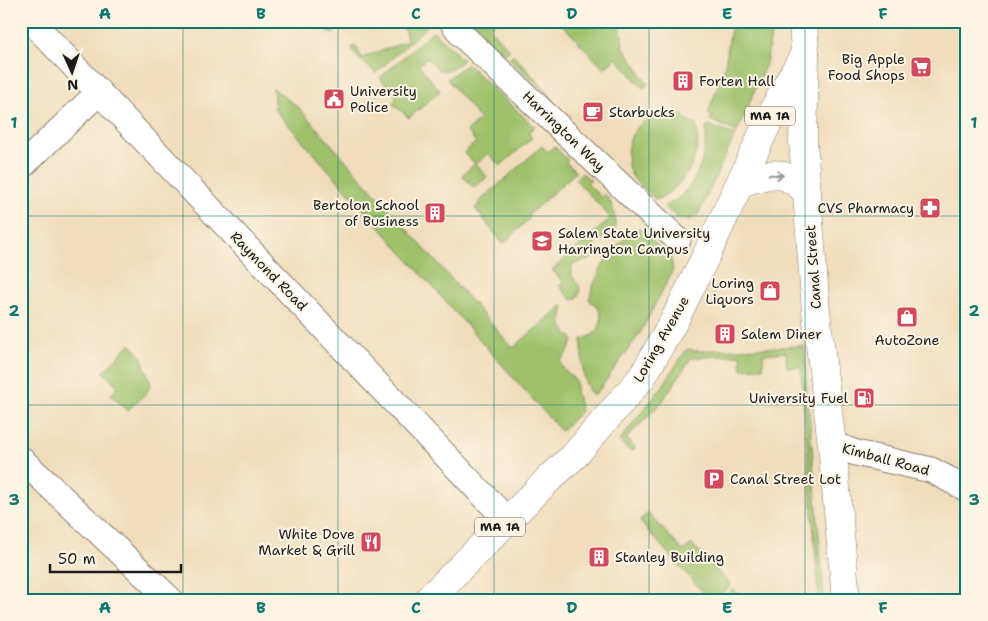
<svg xmlns="http://www.w3.org/2000/svg" width="988" height="621" viewBox="0 0 988 621" font-family="'Shantell Sans',sans-serif">
  <style>
    .green { fill: #9ec16b; stroke: #5d6e44 }
    .lines { fill: none; stroke-linecap: round; stroke-linejoin: round }
    .minor-casing { stroke: #867c6c; stroke-width: 27 }
    .major-casing { stroke: #867c6c; stroke-width: 29 }
    .highway-casing { stroke: #867c6c; stroke-width: 29 }
    .minor { stroke: #fff; stroke-width: 25 }
    .major { stroke: #fff; stroke-width: 28 }
    .highway { stroke: #fff; stroke-width: 28 }
    .oneway { stroke: #999 }
    .grid { fill: none; stroke: #0f766e; stroke-width: 1; stroke-opacity: 0.55 }
    .labels { text-anchor: middle; dominant-baseline: central; stroke-width: 4; stroke-linejoin: round; paint-order: stroke }
    .shield { fill: #fcf5e5; stroke: #5f5d58; stroke-width: 1 }
    .shield-label { font-size: 12px; font-weight: bold; fill: #1c1c1c }
    .poi-label { font-size: 14px; fill: #1c1c1c; stroke: #fcf5e5; text-anchor: start }
    .street-label { font-size: 14px; fill: #1c1c1c; stroke: #fcf5e5 }
    .neatline { fill: none; stroke: #0f766e; stroke-width: 2 }
    .grid-label { font-size: 16px; text-anchor: middle; font-weight: bold; fill: #0f766e }
  </style>
  <rect width="100%" height="100%" fill="#fcf5e5"/>
  <filter id="ink" filterUnits="userSpaceOnUse"><feTurbulence type="fractalNoise" baseFrequency=".02" numOctaves="2"/><feDisplacementMap in="SourceGraphic" scale="10" xChannelSelector="R" yChannelSelector="G"/><feConvolveMatrix kernelMatrix="1 2 1 2 8 2 1 2 1" color-interpolation-filters="sRGB"/></filter>
  <filter id="wash" filterUnits="userSpaceOnUse"><feTurbulence type="fractalNoise" baseFrequency=".0096" numOctaves="4" result="noise"/><feDisplacementMap in="SourceGraphic" scale="20" xChannelSelector="R" yChannelSelector="G"/><feGaussianBlur stdDeviation="1.12" result="paint"/><feColorMatrix in="noise" values="0 0 0 0 0 0 0 0 0 0 0 0 0 0 0 0 0 1.4 0 .05"/><feComposite in="paint" operator="in"/></filter>
  <g filter="url(#wash)">
    <rect width="100%" height="100%" fill="#f1ddbc"/>
    <path class="green" d="M317,21H332L335,31L333,34L329,33Z
      M418,21H422L427,26L376,73L356,56L352,47L356,46L362,58L402,43L407,41V38L404,27Z
      M470,21H496L489,28L510,50L504,55L469,22Z
      M559,21H620L623,46L648,84L643,88L616,58L604,69Z
      M731,27L772,28L766,64L737,132L710,120L712,115L708,114L725,65Z
      M433,31L463,60L450,70H439L427,58L419,65L440,91L409,118L392,103L397,98L380,78Z
      M513,54L554,100L509,58Z
      M467,64L535,127L528,132L532,138L500,166L488,153L477,164L487,177L474,188L462,175L475,164L464,153L476,142L467,131L480,119L447,79Z
      M273,88L299,108L513,348L563,305L564,308C561,317 559,327 569,335C574,339 571,334 573,341L568,352L560,361L562,367L576,381V391L581,411L561,431L275,110Z
      M675,113L683,115V119L696,124C704,155 684,187 656,200C649,192 636,184 631,174C623,157 627,132 645,121C653,116 665,114 675,113Z
      M708,125L735,135L699,213L690,220L679,219L664,206C695,194 707,158 706,127L707,128Z
      M542,146L548,152L554,146L568,160L566,162L576,172L528,215L530,218L503,244L475,208L479,205L478,203Z
      M582,173L591,180L587,183L601,197L604,194C614,202 619,225 612,236L595,242L592,258C587,261 585,260 580,262C566,266 571,278 579,285L580,293L577,298L572,300L559,286L563,282L552,270L611,218L575,179Z
      M639,228L671,258L673,270L640,333L599,390L593,396C581,384 582,355 582,339C604,335 608,311 589,300C597,269 612,245 639,228Z
      M130,344L141,356L151,384L147,392L128,411L111,395L118,386L103,372Z
      M804,346L824,600H819L801,367H787L786,352L763,354V368L742,369L741,355L691,358L662,402L627,438L635,448L634,450H629L619,441L662,387L686,350L691,349L694,351Z
      M648,513L683,551L692,544L731,585L715,600H710L642,524L640,522L642,518Z
      M734,589L744,600H722Z"/>
  </g>
  <g filter="url(#ink)">
    <g class="lines">
      <g class="minor-casing">
        <path id="minor" d="M31,21L507,520
          M452,21L460,33L678,240
          M21,167L99,92
          M832,444L856,453L931,470L967,489
          M21,459L171,600"/>
      </g>
      <g class="major-casing">
        <path id="major" d="M805,53L803,142L816,312L832,444L846,600"/>
      </g>
      <g class="highway-casing">
        <path id="highway" d="M740,183C773,173 780,167 807,192
          M428,600L547,481L574,456L643,376L675,319L705,258L776,105L805,53L803,21"/>
      </g>
      <use href="#minor" class="minor"/>
      <use href="#major" class="major"/>
      <use href="#highway" class="highway"/>
    </g>
    <defs><path id="oneway-shaft" d="M-6 0H5M1.5-3L5.5 0L1.5 3" fill="none" stroke-width="1.6" stroke-linecap="round" stroke-linejoin="round" transform="scale(1.25)"/></defs>
    <use class="oneway" href="#oneway-shaft" transform="translate(776 175) rotate(4)"/>
  </g>
  <path class="grid" d="M183,21V600M338,21V600M494,21V600M649,21V600M805,21V600M21,216H967M21,405H967"/>
  <defs>
    <g id="supermarket-square" transform="scale(1.125)"><rect x="-9" y="-9" width="18" height="18" rx="4" fill="#d1495b" stroke="#fcf5e5"/><path d="M-6-5.5h2.5l.6 2H6L4.5 2H-2.5L-4.4-4H-6ZM-1.5 3.2a1.3 1.3 0 1 0 .1 0ZM3 3.2a1.3 1.3 0 1 0 .1 0Z" fill="#fff"/></g>
    <g id="building-square" transform="scale(1.125)"><rect x="-9" y="-9" width="18" height="18" rx="4" fill="#d1495b" stroke="#fcf5e5"/><path d="M-4-6H4V6H1V3H-1V6H-4ZM-2.5-4.3h1.7v1.8h-1.7ZM.8-4.3h1.7v1.8H.8ZM-2.5-1h1.7V.8h-1.7ZM.8-1h1.7V.8H.8Z" fill="#fff"/></g>
    <g id="civic-square" transform="scale(1.125)"><rect x="-9" y="-9" width="18" height="18" rx="4" fill="#d1495b" stroke="#fcf5e5"/><path d="M-.6-6.5H3V-4.5H.6V-3L4-1V1h2V6H-6V1h2V-1L-.6-3ZM-1.2 2.5V6h2.4V2.5Z" fill="#fff"/></g>
    <g id="cafe-square" transform="scale(1.125)"><rect x="-9" y="-9" width="18" height="18" rx="4" fill="#d1495b" stroke="#fcf5e5"/><path d="M-5.5-4.5H6V0H3Q3 3.5 0 3.5H-2.5Q-5.5 3.5-5.5 0ZM3-3.2v2h1.7v-2ZM-6 4.5H4V6H-6Z" fill="#fff"/></g>
    <g id="pharmacy-square" transform="scale(1.125)"><rect x="-9" y="-9" width="18" height="18" rx="4" fill="#d1495b" stroke="#fcf5e5"/><path d="M-2-6h4v4h4v4h-4v4h-4v-4h-4v-4h4Z" fill="#fff"/></g>
    <g id="university-square" transform="scale(1.125)"><rect x="-9" y="-9" width="18" height="18" rx="4" fill="#d1495b" stroke="#fcf5e5"/><path d="M0-5L7-2L0 1L-7-2ZM-4 1L0 2.5L4 1V4Q0 6-4 4Z" fill="#fff"/></g>
    <g id="shop-square" transform="scale(1.125)"><rect x="-9" y="-9" width="18" height="18" rx="4" fill="#d1495b" stroke="#fcf5e5"/><path d="M-5-2.5h2.3a2.7 3.5 0 0 1 5.4 0H5L5.5 6h-11ZM-1.5-2.5h3a1.5 2.3 0 0 0-3 0Z" fill="#fff"/></g>
    <g id="fuel-square" transform="scale(1.125)"><rect x="-9" y="-9" width="18" height="18" rx="4" fill="#d1495b" stroke="#fcf5e5"/><path d="M-5.5-6h7V0h2V4h1.3V-2.5L3-4.5l.8-.8L6-3V5H2.5V1h-1V6h-7ZM-4.2-4.7v3.2H.2V-4.7Z" fill="#fff"/></g>
    <g id="parking-square" transform="scale(1.125)"><rect x="-9" y="-9" width="18" height="18" rx="4" fill="#d1495b" stroke="#fcf5e5"/><path d="M-3.5-5.5H1a3.5 3.5 0 0 1 0 7H-1V5.5H-3.5ZM-1-3.4V-.6H.8a1.4 1.4 0 0 0 0-2.8Z" fill="#fff"/></g>
    <g id="restaurant-square" transform="scale(1.125)"><rect x="-9" y="-9" width="18" height="18" rx="4" fill="#d1495b" stroke="#fcf5e5"/><path d="M-5-6h1v4h1v-4h1v4h1v-4h1v5L-1.5 .5V6h-2V.5L-5-1ZM5-6V6H3V1.5H1.5Q1.5-4 5-6Z" fill="#fff"/></g>
  </defs>
  <g fill-rule="evenodd">
    <use href="#supermarket-square" x="921" y="67"/>
    <use href="#building-square" x="683" y="81"/>
    <use href="#civic-square" x="334" y="99"/>
    <use href="#cafe-square" x="593" y="112"/>
    <use href="#pharmacy-square" x="930" y="208"/>
    <use href="#building-square" x="435" y="213"/>
    <use href="#university-square" x="542" y="241"/>
    <use href="#shop-square" x="770" y="291"/>
    <use href="#shop-square" x="907" y="317"/>
    <use href="#building-square" x="725" y="334"/>
    <use href="#fuel-square" x="864" y="398"/>
    <use href="#parking-square" x="714" y="479"/>
    <use href="#restaurant-square" x="371" y="542"/>
    <use href="#building-square" x="599" y="557"/>
  </g>
  <g class="labels">
    <g class="shield">
      <rect x="745" y="106.5" width="50" height="19" rx="4"/>
      <rect x="475" y="517.5" width="50" height="19" rx="4"/>
    </g>
    <g class="shield-label">
      <text x="770" y="116">MA 1A</text>
      <text x="500" y="527">MA 1A</text>
    </g>
    <g class="poi-label">
      <text x="905" y="59" text-anchor="end">Big Apple<tspan x="905" dy="16">Food Shops</tspan></text>
      <text x="699" y="81">Forten Hall</text>
      <text x="350" y="91">University<tspan x="350" dy="16">Police</tspan></text>
      <text x="609" y="112">Starbucks</text>
      <text x="419" y="205" text-anchor="end">Bertolon School<tspan x="419" dy="16">of Business</tspan></text>
      <text x="914" y="208" text-anchor="end">CVS Pharmacy</text>
      <text x="558" y="233">Salem State University<tspan x="558" dy="16">Harrington Campus</tspan></text>
      <text x="754" y="283" text-anchor="end">Loring<tspan x="754" dy="16">Liquors</tspan></text>
      <text x="741" y="334">Salem Diner</text>
      <text x="907" y="340" text-anchor="middle">AutoZone</text>
      <text x="848" y="398" text-anchor="end">University Fuel</text>
      <text x="730" y="479">Canal Street Lot</text>
      <text x="355" y="534" text-anchor="end">White Dove<tspan x="355" dy="16">Market &amp; Grill</tspan></text>
      <text x="615" y="557">Stanley Building</text>
    </g>
    <g class="street-label">
      <text transform="translate(564 131) rotate(44)">Harrington Way</text>
      <text transform="translate(813 267) rotate(-94)">Canal Street</text>
      <text transform="translate(269 271) rotate(46)">Raymond Road</text>
      <text transform="translate(661 339) rotate(-60)">Loring Avenue</text>
      <text transform="translate(886 459) rotate(15)">Kimball Road</text>
    </g>
  </g>
  <rect width="988" height="621" fill="none" stroke="#fcf5e5" stroke-width="55"/>
  <g transform="translate(72 72) rotate(177)" stroke="#fcf5e5" stroke-width="4" paint-order="stroke">
  <path d="M0-4L9 19L0 12L-9 19Z" fill="#1c1c1c"/>
  <text y="-8" font-size="14" font-weight="bold" text-anchor="middle" fill="#1c1c1c">N</text>
  </g>
  <path d="M50 564v8h131v-8" fill="none" stroke="#1c1c1c" stroke-width="2.5"/>
  <text x="58" y="564" font-size="15" fill="#1c1c1c" stroke="#fcf5e5" stroke-width="4" paint-order="stroke">50 m</text>
  <rect x="28" y="28" width="932" height="566" class="neatline"/>
  <g class="grid-label">
    <text x="105" y="19">A</text>
    <text x="261" y="19">B</text>
    <text x="416" y="19">C</text>
    <text x="572" y="19">D</text>
    <text x="727" y="19">E</text>
    <text x="883" y="19">F</text>
    <text x="14" y="128">1</text>
    <text x="974" y="128">1</text>
    <text x="14" y="316">2</text>
    <text x="974" y="316">2</text>
    <text x="14" y="505">3</text>
    <text x="974" y="505">3</text>
    <text x="105" y="613">A</text>
    <text x="261" y="613">B</text>
    <text x="416" y="613">C</text>
    <text x="572" y="613">D</text>
    <text x="727" y="613">E</text>
    <text x="883" y="613">F</text>
  </g>
</svg>
